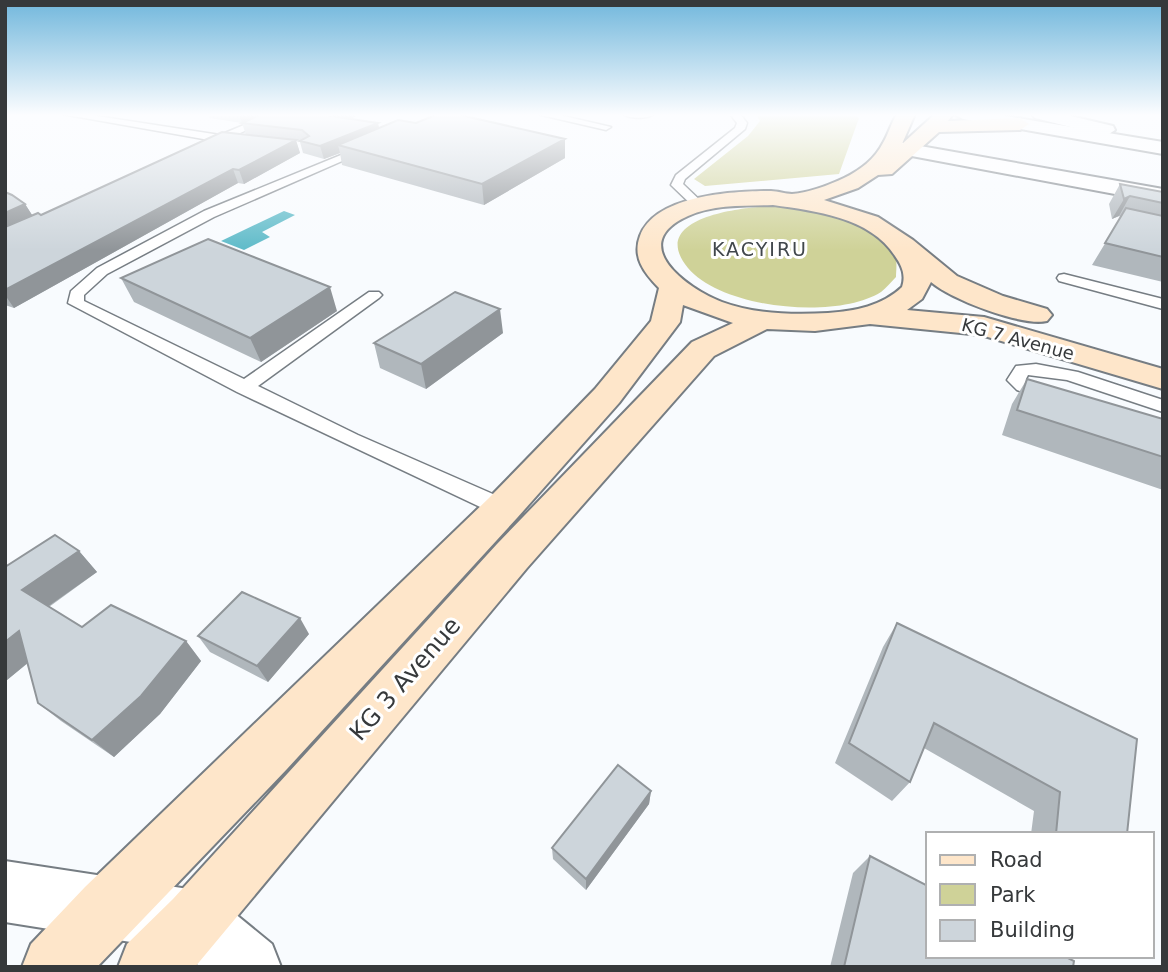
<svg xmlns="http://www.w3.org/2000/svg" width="1168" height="972" viewBox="0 0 1168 972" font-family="'DejaVu Sans',sans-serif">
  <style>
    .green { fill: #cfd298 }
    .water { fill: #5fbbc9 }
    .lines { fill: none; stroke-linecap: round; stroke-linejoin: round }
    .service-casing { stroke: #767d83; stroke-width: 3 }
    .minor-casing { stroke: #767d83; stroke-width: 4 }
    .tertiary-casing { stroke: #767d83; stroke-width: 4 }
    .secondary-casing { stroke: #767d83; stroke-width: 4 }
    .service { fill: #fff; fill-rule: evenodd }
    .minor { fill: #fff; fill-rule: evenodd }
    .tertiary { fill: #fff; fill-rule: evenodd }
    .secondary { fill: #fee6ca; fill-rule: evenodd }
    .wall { fill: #b0b7bc }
    .shaded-wall { fill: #909599 }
    .building { fill: #cdd5db; stroke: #909599; stroke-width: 2 }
    .labels { text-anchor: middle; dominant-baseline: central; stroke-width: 6; stroke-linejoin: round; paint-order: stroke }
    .far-street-label { font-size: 18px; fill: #36393b; stroke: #fff }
    .far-neighbourhood-label { font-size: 19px; letter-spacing: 2px; fill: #41474c; stroke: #fff }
    .near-street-label { font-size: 24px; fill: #36393b; stroke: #fff }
  </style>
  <rect width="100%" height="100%" fill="#f8fbfe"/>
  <path class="green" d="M756,114H854L859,118L839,174L705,186L694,179L748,136L760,121Z
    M772,206C804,209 887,221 896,260C897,265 896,272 896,277C891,282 886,288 881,292C837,320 722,309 688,268C646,217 743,207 772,206Z"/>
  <path class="water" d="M284,211L295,215L262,232L270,237L244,250L221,241Z"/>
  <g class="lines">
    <g class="service-casing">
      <path id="service" d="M62,114H84L220,135L270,114H283L206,148L201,145L209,140Z
        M537,114H555L611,127L606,130Z
        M623,114H654C647,119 630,119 623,114Z
        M730,114H740L747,123L745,129L685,179L683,184L705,205L699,209L695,208L671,185L676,175L735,128L737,123Z
        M363,146L372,148L214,217L107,274L84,295V301L244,379L369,292H379L382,295L379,298L258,386L358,435L511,502L514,508L511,514L503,516L495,514L237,392L68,303L71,291L97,268L204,211Z
        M1064,274L1163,299V309L1059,281L1057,278L1059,275Z
        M1036,364L1078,372L1163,400V412L1067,380L1028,375L1026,379C1035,387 1052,386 1059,396L1050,402L1017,390L1007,380L1016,366Z"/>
    </g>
    <g class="minor-casing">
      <path id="minor" d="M1032,114H1062L1113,126L1115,130L1106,136L1035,118Z
        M892,141L1163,189V203L885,151L882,147L885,143Z
        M5,861L195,890L217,899L272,944L281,967H200L181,950L5,922Z"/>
    </g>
    <g class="tertiary-casing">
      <path id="tertiary" d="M954,114H993L1163,142V154L963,119Z"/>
    </g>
    <g class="secondary-casing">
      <path id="secondary" d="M897,114H915L902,144L935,114H953L948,121L1020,118L1029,124L1020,130L939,132L892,174L878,175L858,188L824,200L878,217L913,240L957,276L1003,296L1047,309L1052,315L1047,321C1023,327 950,299 931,282L922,299L907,310L984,317L1163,369V389L981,335L870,324L815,331L767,329L714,356L527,568L195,967H118L127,944L173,899L497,544L692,342L733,323L683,305L680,322L619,403L517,518L287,769L97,967H22L31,944L85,887L489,498L595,389L651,321L659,288C644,273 632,257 640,236C655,195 733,191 771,191C778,191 785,194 792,194C808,193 829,185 844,178C859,171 875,159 883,143C889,133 891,123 897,114ZM773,205C815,211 870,217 895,256C902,266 906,275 902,287C882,306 855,311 828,313C793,315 754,314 722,302C686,288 626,244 688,216C714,204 746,206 773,205Z"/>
    </g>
    <use href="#service" class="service"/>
    <use href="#minor" class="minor"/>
    <use href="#tertiary" class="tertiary"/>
    <use href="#secondary" class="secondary"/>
  </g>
  <path class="wall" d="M208,114H360L350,119L379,128L565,158L484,205L342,165L340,153L324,159L303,153L300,142L296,141L300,153L244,184L238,183L14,308L5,305V192L25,204L32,215H41L246,135L242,123L210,118Z
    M1120,184L1163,192V282L1092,265L1121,217L1119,216L1112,219L1109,204Z
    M121,278L337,311L261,362L134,302Z
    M503,333L426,389L380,368L374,343Z
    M1027,379L1163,419V490L1002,435L1012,404Z
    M79,551L97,572L49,607L82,627L186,641L201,661L160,714L114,757L61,721L38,703L28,663L7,680L5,678V567Z
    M897,623L1127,834H1031L1034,811L924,748L910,782L892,801L835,763L883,647Z
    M309,634L268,682L210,652L198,636Z
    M651,791L649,804L586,890L553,859L552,848Z
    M870,856L1073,967H830L853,873Z"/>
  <path class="shaded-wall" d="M239,114H264L242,123Z
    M335,114H360L334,128L331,116Z
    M378,123L381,136L338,145L340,153L324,159L320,146Z
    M565,139V158L484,205L482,184Z
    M296,140L300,153L244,184L239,170Z
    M233,169L238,183L14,308L5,295V290Z
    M1130,196L1119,216L1112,219L1124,199Z
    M25,204L34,218L5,232V213Z
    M330,287L337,311L261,362L250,338Z
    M500,309L503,333L426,389L421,364Z
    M79,551L97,572L43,610L22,590Z
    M300,618L309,634L268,682L257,666Z
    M19,631L42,651L7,680L5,678V642Z
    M186,641L201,661L160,714L114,757L92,740Z
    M651,791L649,804L586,890V879Z"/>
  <path class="building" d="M262,114H335L331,116L378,123L320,146L300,141L309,136L302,130L242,123Z
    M438,114H456L565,139L482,184L338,145L398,120L416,123Z
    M222,132L296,140L239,170L233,169L5,290V227L38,213L41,215Z
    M1120,184L1163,192V203L1130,196L1124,199Z
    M5,192L12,195L25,204L5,213Z
    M1126,208L1163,216V257L1105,243Z
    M208,239L330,287L250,338L121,278Z
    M455,292L500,309L421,364L374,343Z
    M1027,379L1163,419V457L1017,410Z
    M55,535L79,551L22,590L82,627L111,605L186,641L141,696L92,740L38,703L19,631L5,642V567Z
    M242,592L300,618L257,666L198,636Z
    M897,623L1137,739L1127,834H1056L1060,792L934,723L910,782L849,743Z
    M618,765L651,791L586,879L552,848Z
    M870,856L928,886V956H1064L1074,961L1073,967H844Z"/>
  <linearGradient id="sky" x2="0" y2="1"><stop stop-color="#71b7dc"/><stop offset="0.46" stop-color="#fcfdff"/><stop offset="1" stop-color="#fcfdff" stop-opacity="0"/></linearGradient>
  <rect width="1168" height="250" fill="url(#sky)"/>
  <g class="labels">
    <g class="far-street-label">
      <text transform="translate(1018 339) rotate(15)">KG 7 Avenue</text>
    </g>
    <g class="far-neighbourhood-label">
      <text x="760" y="249">KACYIRU</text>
    </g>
    <g class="near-street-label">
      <text transform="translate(405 679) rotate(-49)">KG 3 Avenue</text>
    </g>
  </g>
  <rect width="1168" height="972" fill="none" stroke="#36393b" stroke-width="14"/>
  <rect x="926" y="832" width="228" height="126" fill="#ffffff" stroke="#afb0b1" stroke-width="2"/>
  <rect x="940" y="855" width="35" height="10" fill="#fee6ca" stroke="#afb0b1" stroke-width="2"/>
  <text x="990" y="867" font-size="21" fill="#36393b">Road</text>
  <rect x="940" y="884" width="35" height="21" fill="#cfd298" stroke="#afb0b1" stroke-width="2"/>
  <text x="990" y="902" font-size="21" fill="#36393b">Park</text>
  <rect x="940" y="920" width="35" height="21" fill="#cdd5db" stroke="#afb0b1" stroke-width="2"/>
  <text x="990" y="937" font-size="21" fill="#36393b">Building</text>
</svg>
